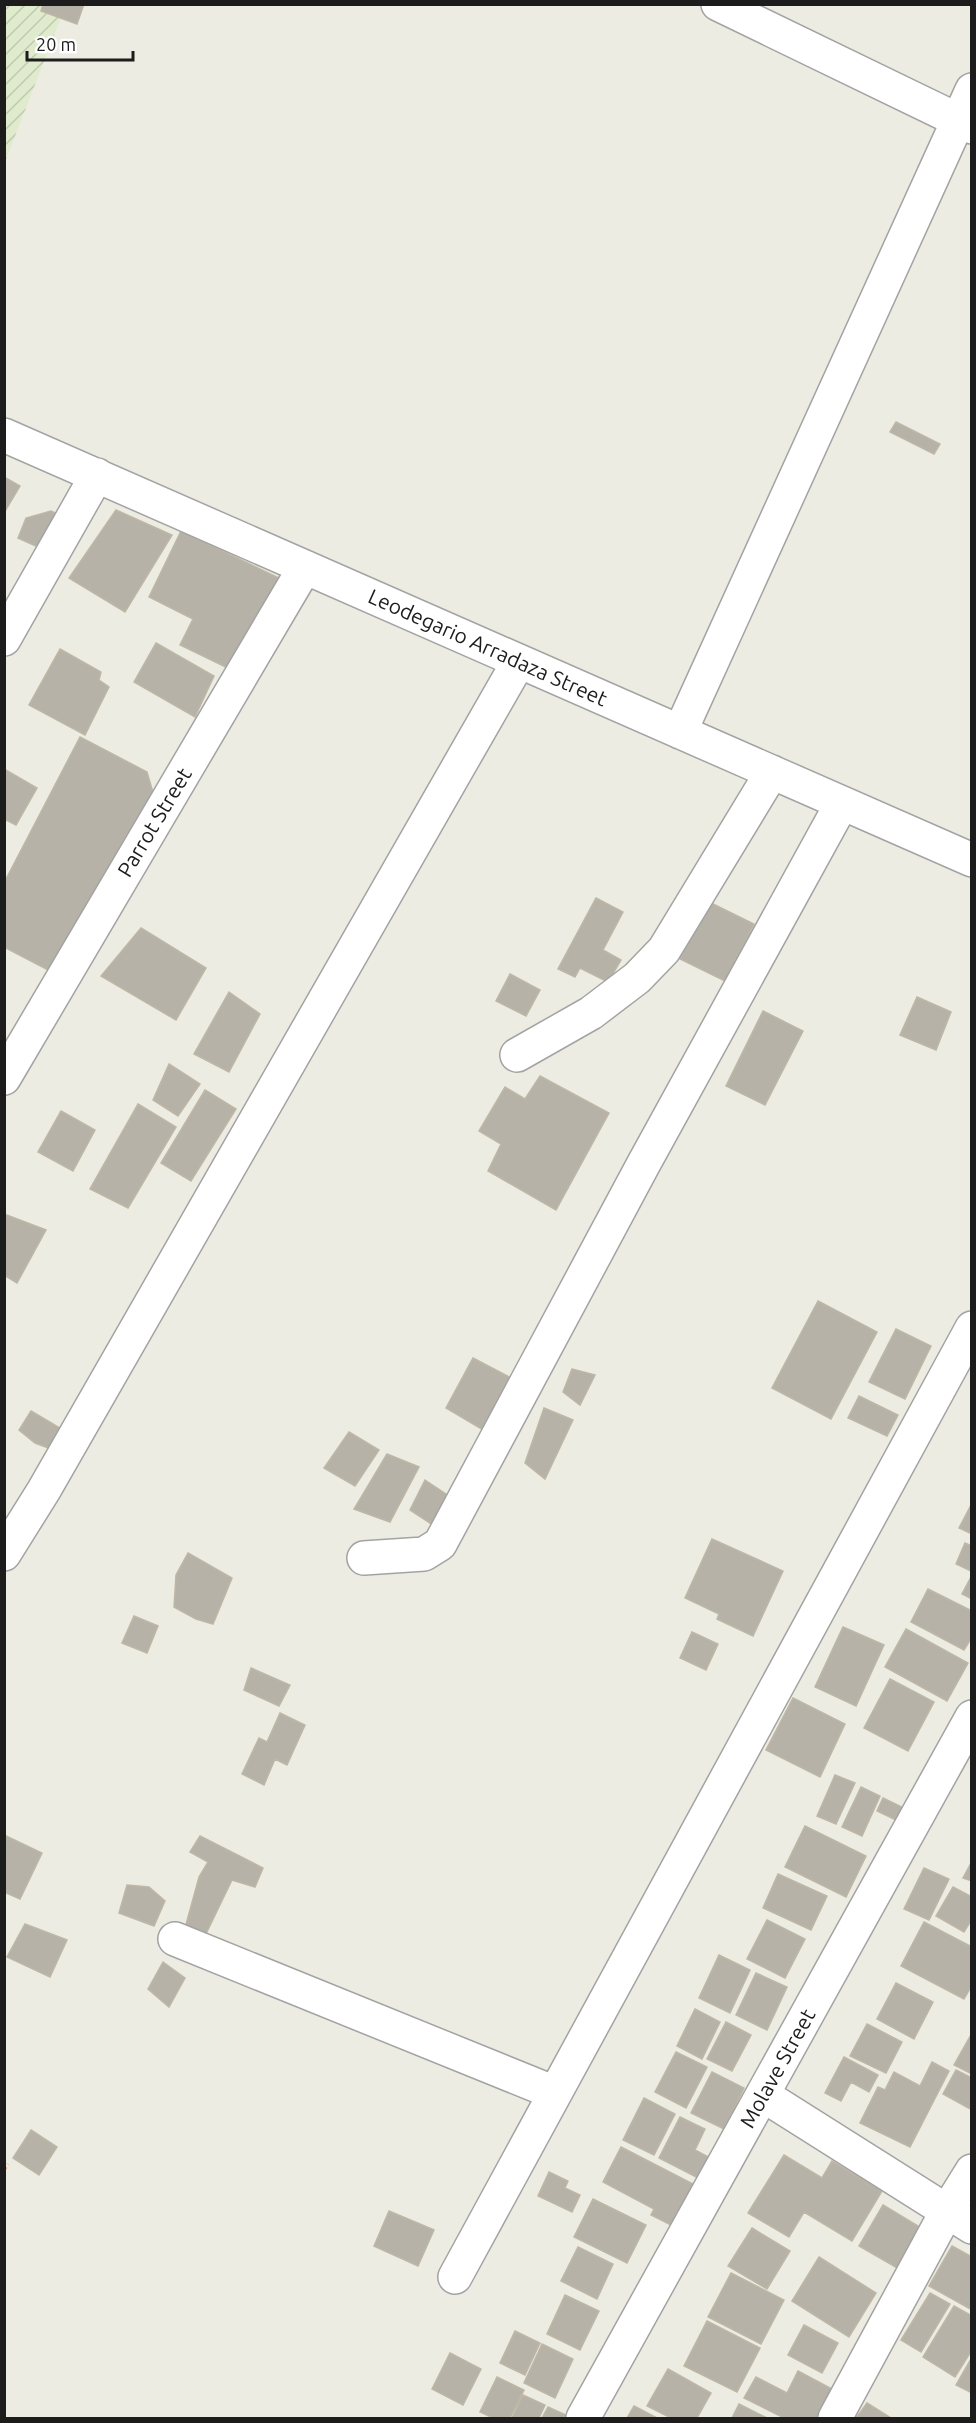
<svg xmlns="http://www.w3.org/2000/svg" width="976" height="2423" viewBox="0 0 976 2423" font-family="Ubuntu,sans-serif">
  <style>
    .farmland { fill: url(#farmland-furrows) }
    .building { fill: #b6b2a7; stroke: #beb7a5; stroke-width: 1.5 }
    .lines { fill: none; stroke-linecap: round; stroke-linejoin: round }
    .minor-casing { stroke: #a3a3a3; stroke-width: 36 }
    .path { stroke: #f4a16c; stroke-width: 4; stroke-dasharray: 3 3; stroke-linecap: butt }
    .minor { stroke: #fff; stroke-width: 33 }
    .labels { text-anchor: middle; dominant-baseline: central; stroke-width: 4.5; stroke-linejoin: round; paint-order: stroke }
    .street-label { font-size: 21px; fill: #1c1c1c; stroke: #fff }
  </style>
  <defs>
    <pattern id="farmland-furrows" width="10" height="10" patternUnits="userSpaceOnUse" patternTransform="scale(1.5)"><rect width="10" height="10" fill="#e0ebcd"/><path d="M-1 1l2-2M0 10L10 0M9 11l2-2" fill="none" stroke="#c0c9af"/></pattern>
  </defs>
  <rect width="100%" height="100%" fill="#edece2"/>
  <path class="farmland" d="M5,5H66L5,162Z"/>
  <path class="building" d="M43,4H84L77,24L41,11Z
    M896,422L940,444L934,454L890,432Z
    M4,477L20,486L4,513Z
    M116,510L172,535L125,612L69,578Z
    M51,511L64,517L45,550L18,538L26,518Z
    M181,531L281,579L236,672L180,645L193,619L149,597Z
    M156,643L214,676L195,717L134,682Z
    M60,649L101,672L99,680L109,687L85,735L29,705Z
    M80,737L147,772L154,796L52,972L4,947V883Z
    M4,769L37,788L16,825L4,819Z
    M596,898L623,912L603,950L621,960L608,982L580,968L575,977L558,969Z
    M709,902L754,924L725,981L680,959Z
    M141,928L206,968L176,1020L101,976Z
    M510,974L540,990L526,1016L496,1001Z
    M229,992L260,1014L229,1072L194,1054Z
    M917,997L951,1012L936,1050L900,1035Z
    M763,1011L803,1031L765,1105L726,1086Z
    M169,1064L200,1084L178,1116L153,1100Z
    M540,1076L609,1113L556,1210L488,1171L501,1144L479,1131L505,1087L525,1099Z
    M205,1090L236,1109L191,1181L161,1163Z
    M138,1104L176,1127L128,1208L90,1189Z
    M61,1111L95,1130L73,1171L38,1152Z
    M4,1214L46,1230L17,1283L4,1275Z
    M818,1301L877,1332L831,1419L772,1388Z
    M896,1329L931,1346L905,1399L869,1382Z
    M473,1358L517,1381L490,1434L446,1408Z
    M572,1369L595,1375L580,1405L563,1392Z
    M859,1396L898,1415L887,1436L848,1418Z
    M544,1408L573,1420L545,1479L525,1463Z
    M31,1411L70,1434L62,1453L35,1443L19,1430Z
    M349,1432L379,1450L355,1486L324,1468Z
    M387,1454L419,1467L390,1522L354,1509Z
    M425,1480L455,1500L439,1529L410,1510Z
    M972,1503V1534L959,1528Z
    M712,1539L783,1571L753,1636L717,1619L719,1614L685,1598Z
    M965,1543L972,1546L971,1571L956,1564Z
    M188,1553L232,1578L213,1624L196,1619L174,1607L176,1575Z
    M972,1575V1599L962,1594Z
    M928,1589L972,1611V1637L964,1650L911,1622Z
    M134,1616L158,1626L147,1653L122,1643Z
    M843,1627L884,1645L856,1706L815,1687Z
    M906,1629L968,1663L947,1701L885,1667Z
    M692,1632L718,1644L706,1670L680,1658Z
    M251,1668L290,1685L279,1706L244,1690Z
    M890,1679L934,1702L908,1751L864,1728Z
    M793,1698L845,1724L820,1777L766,1750Z
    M280,1713L305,1725L287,1765L275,1759L264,1785L242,1774L259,1738L267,1742Z
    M835,1775L855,1783L836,1824L817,1816Z
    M861,1787L880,1796L862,1836L842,1827Z
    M883,1798L906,1809L900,1822L877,1811Z
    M805,1826L866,1856L846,1897L785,1867Z
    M4,1835L42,1853L20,1899L4,1892Z
    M200,1836L263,1868L255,1887L232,1880L204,1938L185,1928L199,1877L208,1862L190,1852Z
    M972,1861V1881L963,1878Z
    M924,1868L949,1879L929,1920L904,1909Z
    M778,1874L827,1896L811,1930L763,1908Z
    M127,1885L149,1887L165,1901L154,1926L119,1913Z
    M953,1887L972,1897V1919L964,1932L936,1916Z
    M767,1920L805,1939L785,1978L747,1959Z
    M924,1922L972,1947V1985L964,1999L901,1966Z
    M25,1924L67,1940L50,1977L7,1957Z
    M719,1955L750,1970L730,2013L699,1998Z
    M163,1962L185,1978L169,2007L148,1989Z
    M756,1973L787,1987L767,2030L736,2015Z
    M896,1983L933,2002L914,2039L877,2019Z
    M695,2009L720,2022L702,2059L677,2046Z
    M726,2022L751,2035L732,2071L707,2059Z
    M867,2024L902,2042L886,2073L850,2056Z
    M972,2033V2074L954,2065Z
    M676,2052L707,2067L686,2108L655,2092Z
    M844,2057L878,2075L869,2092L851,2082L841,2101L825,2093Z
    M932,2062L949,2071L910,2147L860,2123L878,2087L885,2090L894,2072L920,2086Z
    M956,2070L972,2078V2110L943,2094Z
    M712,2072L744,2088L724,2129L691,2113Z
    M644,2098L675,2114L654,2155L623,2140Z
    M680,2117L705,2129L695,2150L714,2160L704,2181L659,2158Z
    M31,2130L57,2147L39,2175L13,2158Z
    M621,2147L695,2185L673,2226L651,2215L654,2209L603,2182Z
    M784,2155L822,2178L832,2161L882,2191L852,2241L804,2212L789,2237L748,2213Z
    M549,2172L568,2181L565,2188L580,2195L572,2212L538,2196Z
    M593,2199L646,2225L627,2263L574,2237Z
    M883,2205L923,2229L899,2269L859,2246Z
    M389,2211L434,2230L418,2266L374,2246Z
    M752,2228L790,2251L767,2289L728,2266Z
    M952,2246L972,2257V2310L929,2286Z
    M578,2247L613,2264L597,2299L561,2281Z
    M819,2257L876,2293L849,2337L792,2301Z
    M731,2273L784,2300L761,2344L708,2317Z
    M930,2293L950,2304L921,2352L901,2340Z
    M565,2295L599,2311L580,2350L547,2334Z
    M954,2306L972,2316V2350L955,2377L923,2357Z
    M707,2321L760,2348L737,2392L684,2366Z
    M804,2325L838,2343L822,2373L788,2355Z
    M515,2331L540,2343L525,2375L500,2363Z
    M542,2344L573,2359L555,2398L524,2383Z
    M450,2353L481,2369L463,2405L432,2389Z
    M972,2357V2393L956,2385Z
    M668,2369L711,2393L697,2418H671L647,2406Z
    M798,2371L832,2389L817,2418H784L744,2398L756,2377L787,2393Z
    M497,2377L524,2390L510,2418H493L480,2412Z
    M523,2395L545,2405L539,2418H512Z
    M867,2403L891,2418H856Z
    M739,2404L767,2418H732Z
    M634,2406L657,2418H627Z
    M548,2407L566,2415L564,2418H542Z"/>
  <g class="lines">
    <g class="minor-casing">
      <path id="minor" d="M718,4L972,127
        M4,435L972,860
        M4,639L97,475
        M680,732L972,90
        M517,1055L591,1013L637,978L664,950L772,772
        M4,1078L305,567
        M4,1554L44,1490L519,661
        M364,1558L424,1554L440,1544L643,1165L842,803
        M175,1939L555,2093
        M763,2095L972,2227
        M455,2277L972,1328
        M583,2418L972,1717
        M835,2418L947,2211L972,2171"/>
    </g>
    <path class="path" d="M4,2169L8,2164"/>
    <use href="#minor" class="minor"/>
  </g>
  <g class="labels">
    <g class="street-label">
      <text transform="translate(488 647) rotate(24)">Leodegario Arradaza Street</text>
      <text transform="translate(154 822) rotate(-59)">Parrot Street</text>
      <text transform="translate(777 2068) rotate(-61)">Molave Street</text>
    </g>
  </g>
  <rect width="976" height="2423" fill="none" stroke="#1c1c1c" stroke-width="12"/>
  <path d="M27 51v9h106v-9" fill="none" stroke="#1c1c1c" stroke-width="3"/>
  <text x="36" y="51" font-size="18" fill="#1c1c1c" stroke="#ffffff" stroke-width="4.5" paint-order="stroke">20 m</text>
</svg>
